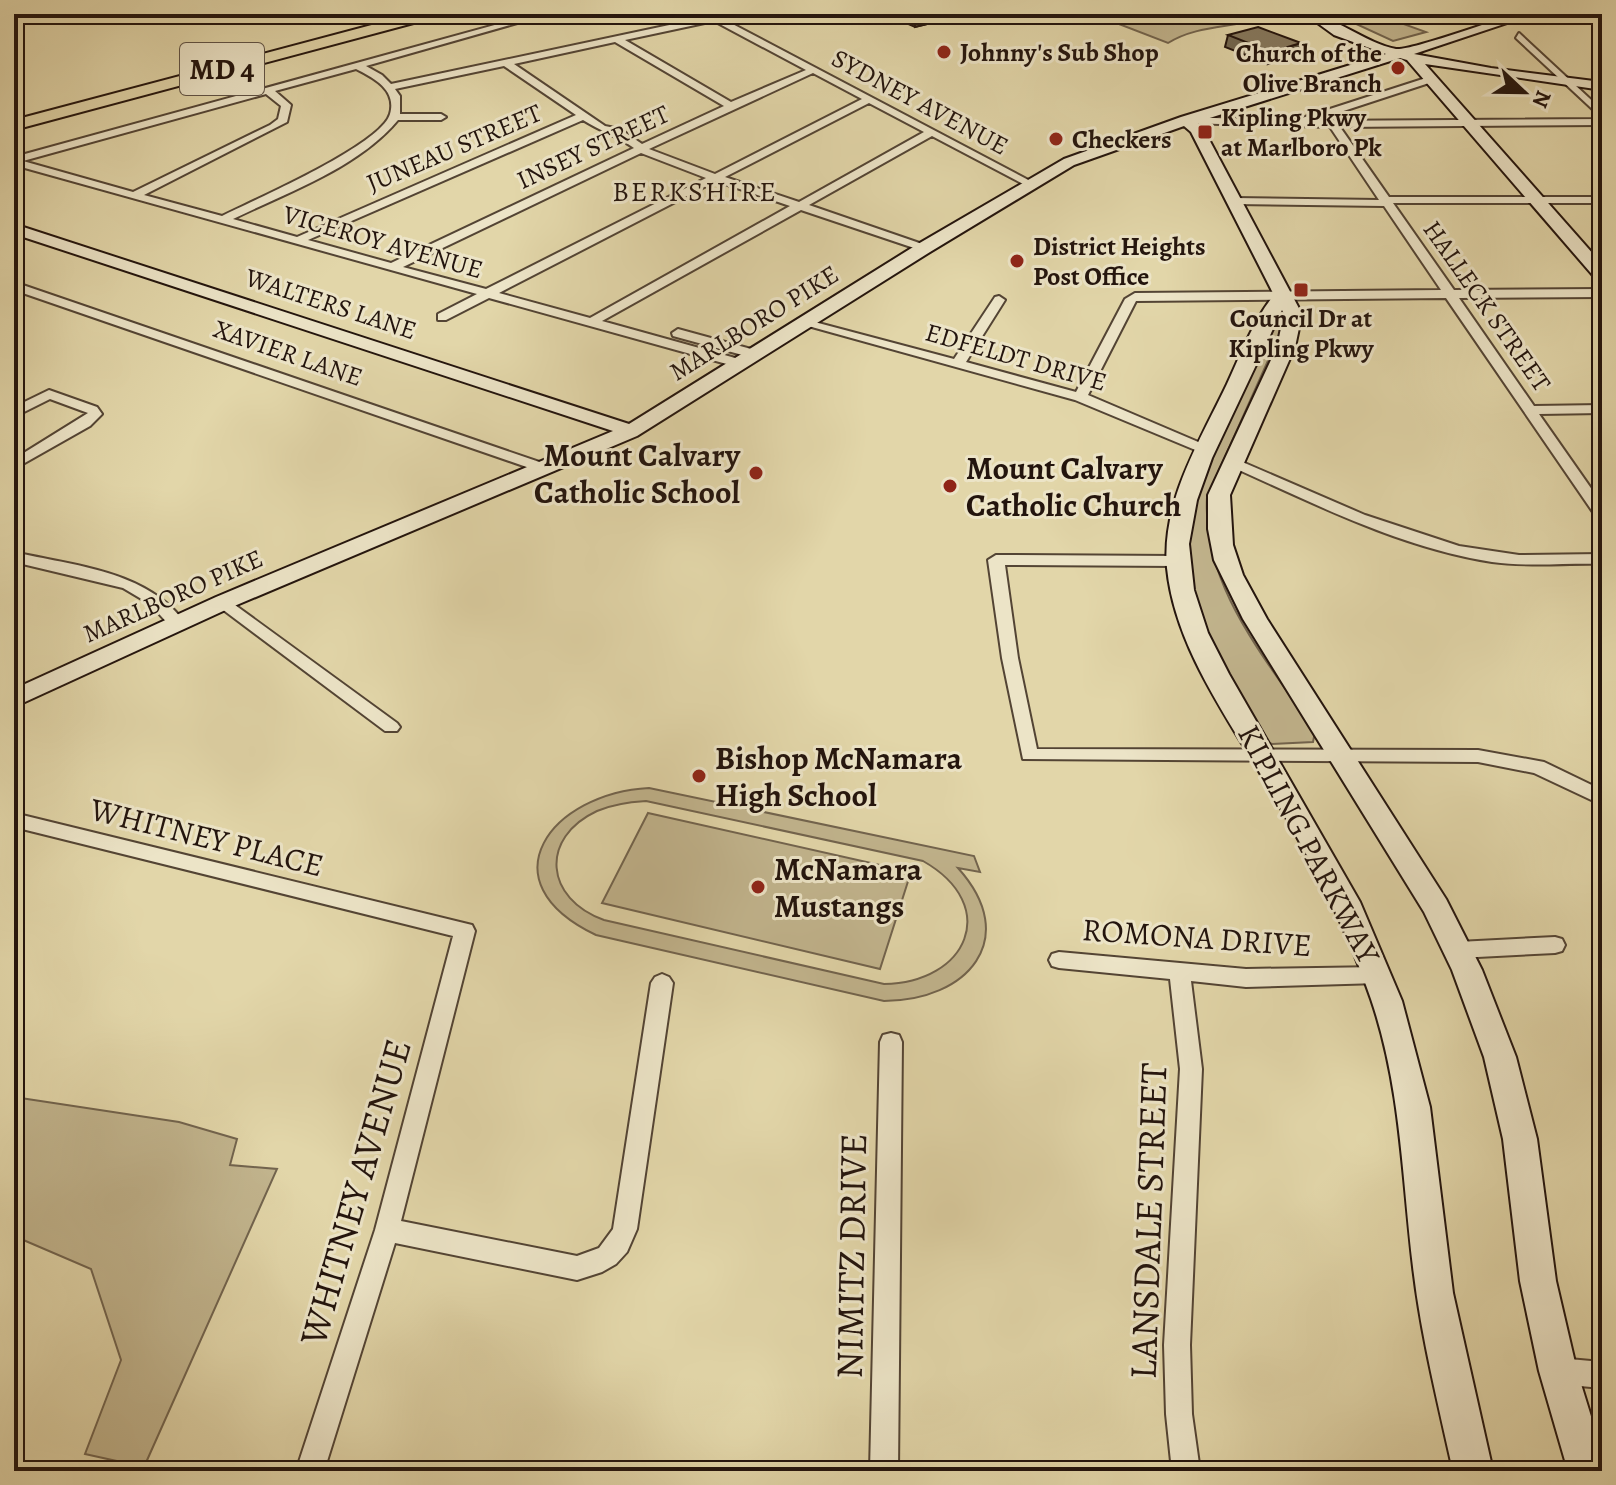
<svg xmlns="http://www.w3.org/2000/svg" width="1616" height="1485" viewBox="0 0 1616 1485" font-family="Alegreya,serif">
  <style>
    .green { fill: #c2b58e; stroke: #72644e; stroke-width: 2; fill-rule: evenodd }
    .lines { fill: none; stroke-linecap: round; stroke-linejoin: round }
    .street-casing { stroke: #534434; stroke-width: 4 }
    .secondary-casing { stroke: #23140d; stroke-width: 4 }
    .highway-casing { stroke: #23140d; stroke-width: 4 }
    .street { fill: #ece4c7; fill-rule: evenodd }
    .secondary { fill: #ece4c7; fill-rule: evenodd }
    .highway { fill: #e2d6a9; fill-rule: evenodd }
    .wall { fill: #736851; stroke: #23140d; stroke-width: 2 }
    .shaded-wall { fill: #5e5542; stroke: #23140d; stroke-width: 2 }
    .building { fill: #86795e; stroke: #23140d; stroke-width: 2 }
    .poi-dot { fill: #8f2418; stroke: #ece4c7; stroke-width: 3 }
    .labels { text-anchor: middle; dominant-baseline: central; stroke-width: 6; stroke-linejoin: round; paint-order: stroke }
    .far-poi-label { font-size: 26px; font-weight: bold; fill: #23140d; stroke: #ece4c7; text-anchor: start }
    .far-street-label { font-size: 26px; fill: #23140d; stroke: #ece4c7 }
    .far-neighbourhood-label { font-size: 28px; letter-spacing: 2px; fill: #23140d; stroke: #ece4c7 }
    .shield { fill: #ece4c7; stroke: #5f5245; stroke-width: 2 }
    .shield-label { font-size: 30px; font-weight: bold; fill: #23140d }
    .poi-label { font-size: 32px; font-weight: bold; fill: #23140d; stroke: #ece4c7; text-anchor: start }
    .street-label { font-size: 32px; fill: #23140d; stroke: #ece4c7 }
    .near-street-label { font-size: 38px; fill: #23140d; stroke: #ece4c7 }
  </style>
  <rect width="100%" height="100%" fill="#e2d6a9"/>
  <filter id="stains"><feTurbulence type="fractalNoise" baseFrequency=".0025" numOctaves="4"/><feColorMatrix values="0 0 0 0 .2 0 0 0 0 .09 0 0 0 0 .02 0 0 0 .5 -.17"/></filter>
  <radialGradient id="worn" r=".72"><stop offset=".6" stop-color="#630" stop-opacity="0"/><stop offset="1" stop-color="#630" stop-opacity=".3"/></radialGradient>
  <path class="green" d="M1093,14H1273C1239,29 1200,23 1168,43Z
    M1349,14H1376L1426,32L1393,41L1354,23Z
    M1283,307L1284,325L1207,497C1202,588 1268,660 1315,732L1313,742L1272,744L1262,739L1190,600L1186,508Z
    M649,788L974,856L980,872L958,868C1022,939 967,1001 884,1001L596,935C483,881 552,793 649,788ZM646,801L923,861C1002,906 967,983 884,984L604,920C545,899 539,838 597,811C613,804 630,802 646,801Z
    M648,813L911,872L880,969L602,903Z
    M14,1097L179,1122L237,1139L230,1165L277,1169L144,1467L85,1454L121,1360L91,1269L14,1236Z"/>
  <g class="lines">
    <g class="street-casing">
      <path id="street" d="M535,14H549L366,66L382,75L391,84L707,17L703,14H739L723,19L1034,183L1025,185L932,136L809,205L928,246V250H920L801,210L602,321L746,361L748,364L741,368L489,298L446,320H438V314L477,294L14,165V157ZM714,21L806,70L731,102L625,40ZM615,42L724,106L642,144L620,129L605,126L514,64ZM504,66L576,115L297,237L233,219C288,192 358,168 398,120H441L446,117L441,114H400V96L395,89ZM356,69C374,78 397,90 390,114C381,145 254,200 222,216L144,195L287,122L291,105L275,91ZM813,73L862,99L715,174L649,149ZM266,94L281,106L278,119L270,125L133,192L23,161ZM869,103L924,132L799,202L725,177ZM583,120C600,131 617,136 634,148L391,263L308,240ZM641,153L706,178L486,289L403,267ZM716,181L790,206L590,318L499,293Z
        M1519,33L1602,110V118L1516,38Z
        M1429,77L1432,78V82L1313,121L1602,119V125L1340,127L1389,197H1602V203H1393L1454,290L1602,289V297L1459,298L1534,406L1602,405V413L1539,414L1602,504V520L1597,518L1446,298L1136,301L1088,395L1210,447L1212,450L1205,454L1075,400L801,324L807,320L954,359L995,297L999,296L1005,300L966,362L1076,392L1125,299L1135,293L1441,290L1384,206L1234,204L1228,201L1234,198L1379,200L1330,127L1186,123L1181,120L1186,117L1302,121V118Z
        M14,282L551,466L553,469L551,472H541L14,290Z
        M678,329L762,352L764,355L757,359L673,336L672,333Z
        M49,390L97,407L102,414L90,426L14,469V459L88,413L50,399L14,417V407Z
        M1233,458L1365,515L1459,546L1519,555L1602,554V564C1565,563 1528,567 1492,562C1398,547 1313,503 1228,465V459Z
        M14,552C74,566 147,570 186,624L184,628H172L150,604L123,588L14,562Z
        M996,555L1177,556L1185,561L1177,566L1005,565L1018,658L1037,749L1478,750L1544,762L1602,790V805L1534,773L1478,762L1023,759L1002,658L988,560Z
        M224,597L397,723L400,727L397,731H385L218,606L216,602L218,598Z
        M14,813L472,925L475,931L401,1221L577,1256L599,1248L613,1229L651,983L655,977L662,974L669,977L673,983L637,1229L627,1252L616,1264L602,1272L577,1280L395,1243L324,1471H296L375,1230L453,936L14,827Z
        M1555,937L1562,939L1565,945L1562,951L1555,953L1458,958L1451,956L1448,950L1451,944L1458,942Z
        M1059,952L1246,969L1379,967L1386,969L1389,975L1386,981L1379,983L1246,987L1191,981L1202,1069L1190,1345L1192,1414L1200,1471H1172L1166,1414L1164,1345L1180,1069L1170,979L1059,968L1052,966L1049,960L1052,954Z
        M891,1033L899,1035L902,1042L898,1471H870L880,1042L883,1035Z
        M1558,1358L1602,1362V1388L1558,1384L1549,1380L1545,1371L1549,1362Z"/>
    </g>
    <g class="secondary-casing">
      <path id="secondary" d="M1305,14C1333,14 1364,43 1396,49C1410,51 1495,20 1515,14H1534L1414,54L1491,68L1602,82V90L1425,64L1602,264V280L1596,279L1407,60L1400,58L1197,122L1204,130L1302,314L1295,347L1230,495L1233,545L1243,575L1267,619L1446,899L1482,970L1516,1057L1537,1139L1556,1281L1577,1371L1602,1452V1471H1568L1539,1371L1520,1281L1503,1139L1484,1057L1452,970L1424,912L1243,619L1214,560L1208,529V495L1277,347L1284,314L1282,310L1212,458L1197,500L1189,544L1194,590L1208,633L1229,674L1360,902L1402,1001L1430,1107L1453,1293L1493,1471H1453C1438,1403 1421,1336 1413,1267C1402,1176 1401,1087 1371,999C1347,928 1311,860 1273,795C1233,725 1175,650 1167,568C1161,502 1200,441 1227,384C1241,354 1253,321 1274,295L1191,132L1184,126L1074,165L930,252L637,436L232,607L14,707V689L216,597L613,431L14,234V224L629,424L918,244L1064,159L1181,117L1386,54L1334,35Z"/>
    </g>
    <g class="highway-casing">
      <path id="highway" d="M413,14H439L436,17L14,130V120Z"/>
    </g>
    <use href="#street" class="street"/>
    <use href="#secondary" class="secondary"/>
    <use href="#highway" class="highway"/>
  </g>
  <path class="wall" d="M886,14H968L915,27Z
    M1228,35L1301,43L1298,55L1268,64L1225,47Z"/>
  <path class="shaded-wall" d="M915,14H968L915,27Z
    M1301,43L1298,55L1268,64L1271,52Z"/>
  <path class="building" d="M1258,27L1301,43L1271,52L1228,35Z"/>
  <g class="poi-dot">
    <circle cx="944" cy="52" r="8"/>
    <circle cx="1398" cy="68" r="8"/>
    <rect x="1197" y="124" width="16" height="16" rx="4"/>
    <circle cx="1056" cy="139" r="8"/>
    <circle cx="1017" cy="261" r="8"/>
    <rect x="1293" y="282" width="16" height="16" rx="4"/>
    <circle cx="756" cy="473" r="8"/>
    <circle cx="950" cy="486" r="8"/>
    <circle cx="699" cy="776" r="8"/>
    <circle cx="758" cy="887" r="8"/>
  </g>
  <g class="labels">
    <g class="far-poi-label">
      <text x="960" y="52">Johnny's Sub Shop</text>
      <text x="1382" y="53" text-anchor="end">Church of the<tspan x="1382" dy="30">Olive Branch</tspan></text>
      <text x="1221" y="117">Kipling Pkwy<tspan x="1221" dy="30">at Marlboro Pk</tspan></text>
      <text x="1072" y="139">Checkers</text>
      <text x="1033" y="246">District Heights<tspan x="1033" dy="30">Post Office</tspan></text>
      <text x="1301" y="318" text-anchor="middle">Council Dr at<tspan x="1301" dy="30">Kipling Pkwy</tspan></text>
    </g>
    <g class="far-street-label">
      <text transform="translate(920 102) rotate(28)">SYDNEY AVENUE</text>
      <text transform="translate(593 147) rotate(-25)">INSEY STREET</text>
      <text transform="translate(454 148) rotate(-23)">JUNEAU STREET</text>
      <text transform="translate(383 242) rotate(16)">VICEROY AVENUE</text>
      <text transform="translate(331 304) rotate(18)">WALTERS LANE</text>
      <text transform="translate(1487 306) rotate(55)">HALLECK STREET</text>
      <text transform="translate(754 323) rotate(-32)">MARLBORO PIKE</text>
      <text transform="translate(288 353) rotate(19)">XAVIER LANE</text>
      <text transform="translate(1016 357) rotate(16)">EDFELDT DRIVE</text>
      <text transform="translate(173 596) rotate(-24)">MARLBORO PIKE</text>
    </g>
    <g class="far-neighbourhood-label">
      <text x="695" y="192">BERKSHIRE</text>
    </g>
    <rect class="shield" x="180" y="43" width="84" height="52" rx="6"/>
    <g class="shield-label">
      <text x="222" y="69">MD 4</text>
    </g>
    <g class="poi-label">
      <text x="740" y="455" text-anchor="end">Mount Calvary<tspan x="740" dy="37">Catholic School</tspan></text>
      <text x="966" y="468">Mount Calvary<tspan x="966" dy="37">Catholic Church</tspan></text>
      <text x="715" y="758">Bishop McNamara<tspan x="715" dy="37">High School</tspan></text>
      <text x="774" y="869">McNamara<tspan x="774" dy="37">Mustangs</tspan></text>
    </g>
    <g class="street-label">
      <text transform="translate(207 837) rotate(14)">WHITNEY PLACE</text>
      <text transform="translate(1309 844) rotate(62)">KIPLING PARKWAY</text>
      <text transform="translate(1197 937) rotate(4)">ROMONA DRIVE</text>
    </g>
    <g class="near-street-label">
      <text transform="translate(355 1192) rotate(-74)">WHITNEY AVENUE</text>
      <text transform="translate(1148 1221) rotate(-88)">LANSDALE STREET</text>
      <text transform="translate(851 1256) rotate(-89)">NIMITZ DRIVE</text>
    </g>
  </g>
  <rect width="1616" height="1485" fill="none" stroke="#e2d6a9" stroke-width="48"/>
  <rect x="16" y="16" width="1584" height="1453" fill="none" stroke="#23140d" stroke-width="4"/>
  <rect x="24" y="24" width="1568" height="1437" fill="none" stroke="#23140d" stroke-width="2"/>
  <g transform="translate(1524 92) rotate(112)" stroke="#ece4c7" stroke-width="6" paint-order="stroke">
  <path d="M0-6L14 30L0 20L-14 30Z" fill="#23140d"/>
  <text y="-12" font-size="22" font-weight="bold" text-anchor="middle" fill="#23140d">N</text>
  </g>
  <rect width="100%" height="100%" filter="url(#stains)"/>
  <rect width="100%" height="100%" fill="url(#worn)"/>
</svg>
